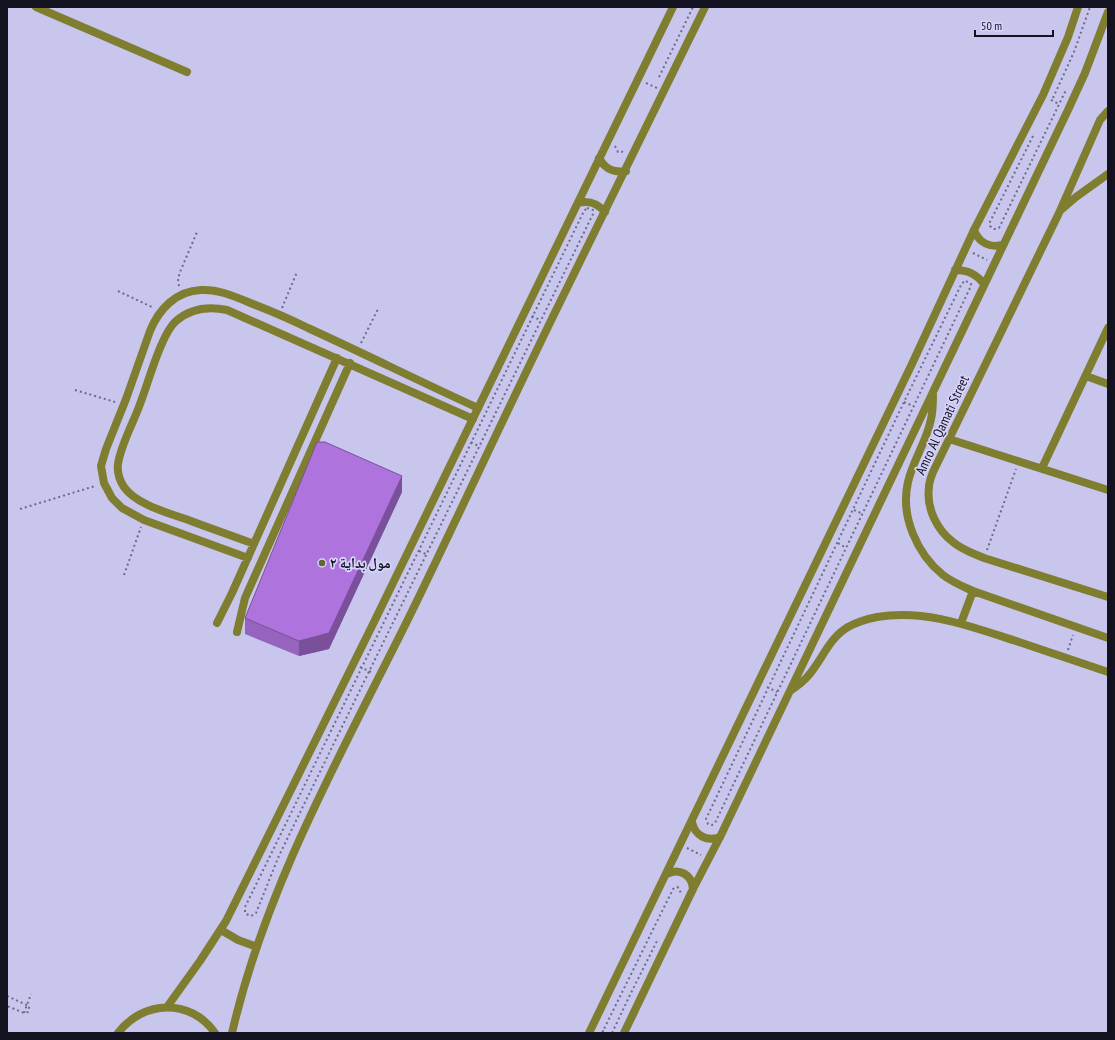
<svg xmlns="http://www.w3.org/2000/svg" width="1115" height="1040" viewBox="0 0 1115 1040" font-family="'PT Sans Narrow','Noto Naskh Arabic',sans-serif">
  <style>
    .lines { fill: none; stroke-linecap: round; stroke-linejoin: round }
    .path { stroke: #6d6b86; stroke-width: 2; stroke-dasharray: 2 3; stroke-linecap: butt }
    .minor { stroke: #7f7e30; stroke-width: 8 }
    .tertiary { stroke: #7f7e30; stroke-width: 8 }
    .wall { fill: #9663be }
    .shaded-wall { fill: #7a509b }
    .building { fill: #ae73dd; stroke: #7a509b }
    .poi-dot { fill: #646431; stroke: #d6d3fb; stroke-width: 1.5 }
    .labels { text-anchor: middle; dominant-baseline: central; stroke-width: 3.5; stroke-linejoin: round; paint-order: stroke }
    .street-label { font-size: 14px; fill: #131220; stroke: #d6d3fb }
    .poi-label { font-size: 14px; font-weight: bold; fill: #131220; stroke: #d6d3fb; text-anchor: start }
  </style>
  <rect width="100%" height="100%" fill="#c9c6ee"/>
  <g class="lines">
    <path class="path" d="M659,77L693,7
      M646,83L657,88
      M1053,98L1074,52L1090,7
      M1051,100L1059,104
      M1033,136L990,222V226L994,229L999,228L1066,90
      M615,146L618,152H622L624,149
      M587,208L593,210V214L291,831L278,858L256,913L251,916L246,914L245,912V907L273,850L584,211Z
      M973,253L987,260
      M966,281L971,284L970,288L715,823L712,825L708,824L706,819L904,402L962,283Z
      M179,286L178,279L180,272L197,232
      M118,291L154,308
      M282,308L297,272
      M532,316L540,320
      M361,343L378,309
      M75,390L115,402
      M904,402L913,406
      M471,442L480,447
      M20,509L95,486
      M854,510L863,514
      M838,543L846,548
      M987,550L1016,469
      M419,551L428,555
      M124,575L141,527
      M1068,650L1073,635
      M360,667L371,672
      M767,687L777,692
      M687,848L701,855
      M7,996L29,1006V1010L28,1012L24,1013L7,1006
      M24,1013L31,994
      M602,1031L607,1033
      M602,1033L673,889L677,887L679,888L681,894
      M612,1033L629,997L658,939"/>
    <path class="minor" d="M36,7L187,72
      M1108,111L1100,120L1059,213L933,472C931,477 929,482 929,487C926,508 937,530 953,542C962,550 973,553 984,558L1108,597
      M1062,209L1076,197L1108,174
      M974,230C979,243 990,248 1003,245
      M955,270C968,270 976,274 984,284
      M1086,376L1108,384
      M933,394C933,403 933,411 931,419C927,441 913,460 908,482C900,516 917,554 943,575C952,582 962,586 973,591L1108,638
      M949,439L1108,490
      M1042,468L1108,328
      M254,544C233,536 212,529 191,521C172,514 136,505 124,487C120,481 117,472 118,464C121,444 133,424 140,404C148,384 161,334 176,321C191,308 208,306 227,310L473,419
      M248,558L144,520L122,508L112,498L104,483L101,466L106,449L126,399L150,331C159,309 176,291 201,290C219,289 236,297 253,304C271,311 290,319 308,328C365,354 421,382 478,408
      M217,623L232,593L337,358
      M961,623L973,591
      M237,632L245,598L350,363
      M790,691C796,687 803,682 808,676C822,660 829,638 848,627C857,622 867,619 877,617C927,609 972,627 1019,642C1049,652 1078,662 1108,672
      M692,822C695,836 707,842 720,837
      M667,874C679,868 692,874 693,889
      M589,1033L911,366L974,230L1043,95L1068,37L1078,7
      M624,1033L693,889L720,837L1068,110L1085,73L1108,12"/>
    <path class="tertiary" d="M599,158C605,169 613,173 626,171
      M578,203C589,200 597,203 605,212
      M221,930L238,940L257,947
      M167,1007L200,961L226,921L375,620L673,7
      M118,1033C143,1000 191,998 215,1033
      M232,1033C267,881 347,744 415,605C466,500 515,393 567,288C613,194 659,101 705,7"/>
  </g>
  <path class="wall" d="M402,492L329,649L299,656L245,634V618Z"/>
  <path class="shaded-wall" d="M402,476V492L329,649L299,656V641Z"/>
  <path class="building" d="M317,442H325L402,476L329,633L299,641L245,618Z"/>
  <circle class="poi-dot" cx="322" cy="563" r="4"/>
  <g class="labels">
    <g class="street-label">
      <text transform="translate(942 425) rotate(-65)">Amro Al Qamati Street</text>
    </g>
    <g class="poi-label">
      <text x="330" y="563">مول بداية ۲</text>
    </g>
  </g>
  <rect width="1115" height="1040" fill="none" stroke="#131220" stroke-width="16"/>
  <path d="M975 30v6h78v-6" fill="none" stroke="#131220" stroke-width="2"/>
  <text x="981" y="30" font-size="12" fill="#131220" stroke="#d6d3fb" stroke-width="3" paint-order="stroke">50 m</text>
</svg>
